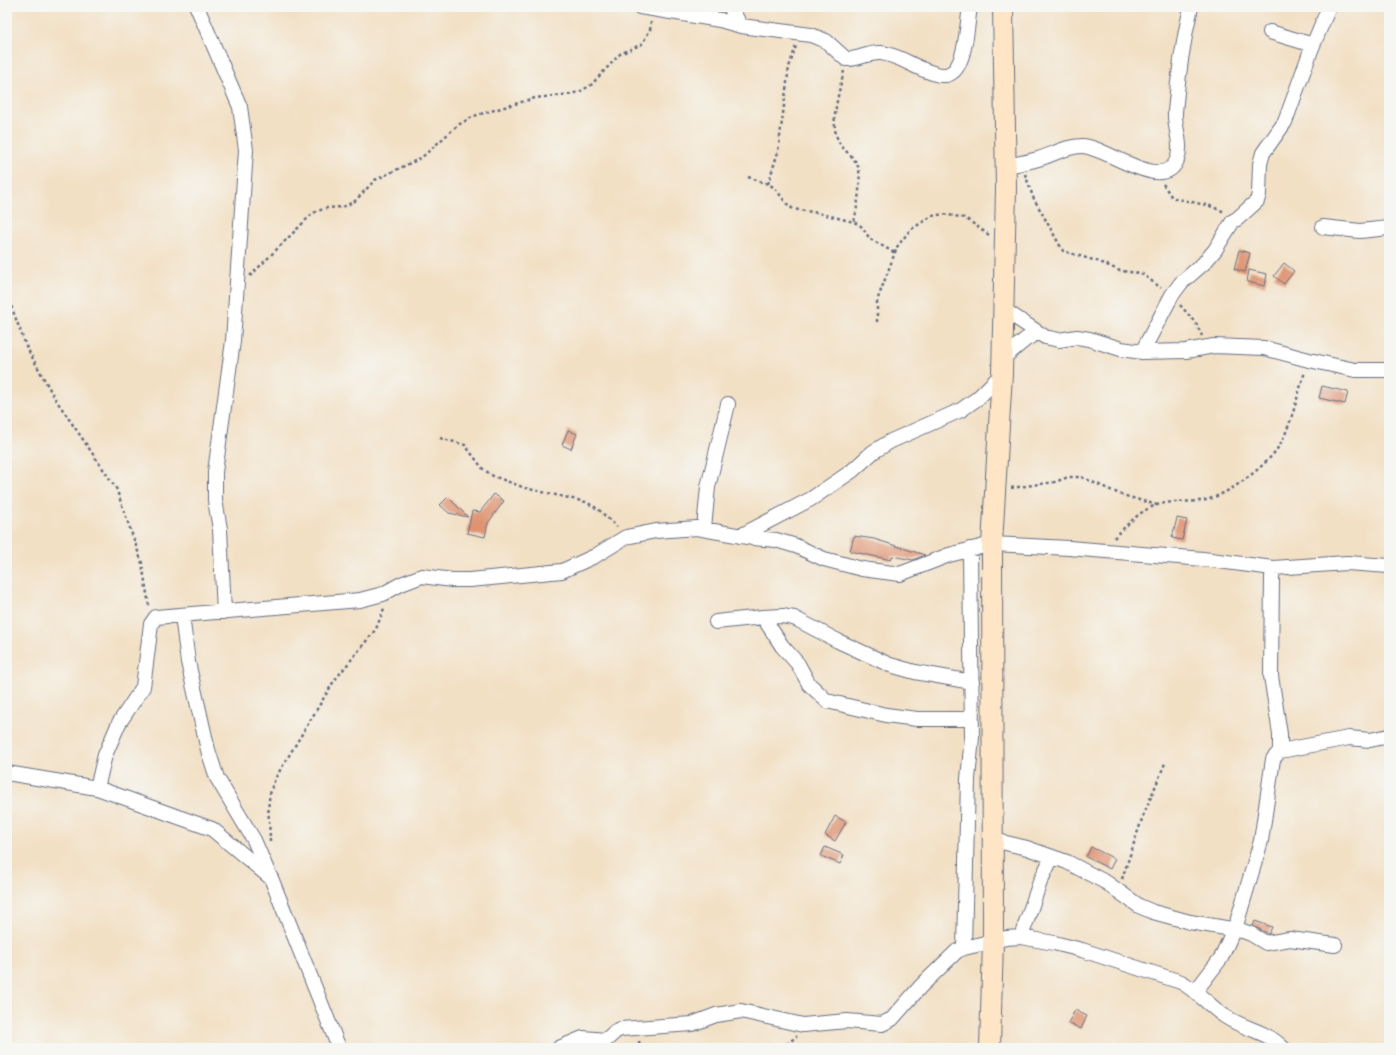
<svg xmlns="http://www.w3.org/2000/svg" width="1396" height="1055" viewBox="0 0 1396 1055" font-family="'IM FELL Double Pica',serif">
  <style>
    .building { fill: #de9371 }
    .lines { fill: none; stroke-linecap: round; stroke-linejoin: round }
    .minor-casing { stroke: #666d82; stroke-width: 16 }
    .secondary-casing { stroke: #666d82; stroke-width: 22 }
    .path { stroke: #666d82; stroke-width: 2.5; stroke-dasharray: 3 3; stroke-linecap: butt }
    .minor { stroke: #fff; stroke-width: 14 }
    .secondary { stroke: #fde5c5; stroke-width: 20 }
  </style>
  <rect width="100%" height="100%" fill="#f6f6f2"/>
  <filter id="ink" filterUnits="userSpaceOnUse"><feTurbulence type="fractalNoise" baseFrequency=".025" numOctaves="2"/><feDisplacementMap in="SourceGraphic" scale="8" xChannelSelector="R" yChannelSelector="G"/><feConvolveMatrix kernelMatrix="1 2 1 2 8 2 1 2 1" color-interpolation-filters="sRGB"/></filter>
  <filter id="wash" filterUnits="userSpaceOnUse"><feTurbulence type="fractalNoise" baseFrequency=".012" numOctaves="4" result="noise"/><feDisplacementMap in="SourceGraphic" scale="16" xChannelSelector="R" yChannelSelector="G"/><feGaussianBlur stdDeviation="0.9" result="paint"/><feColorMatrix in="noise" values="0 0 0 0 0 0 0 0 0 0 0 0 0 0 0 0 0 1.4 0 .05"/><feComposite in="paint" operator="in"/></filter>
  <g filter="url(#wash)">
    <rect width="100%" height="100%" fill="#f2e0c5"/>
    <g id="blocks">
      <path class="building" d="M1239,250L1250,253L1245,272L1234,269Z
        M1284,263L1294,271L1284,284L1274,276Z
        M1249,270L1267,274L1265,286L1247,282Z
        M1322,386L1348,392L1345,404L1319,398Z
        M568,430L577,434L571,449L562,445Z
        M494,494L504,501L488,523L485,537L467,533L472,511L480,512Z
        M448,497L468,517L449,513L440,505Z
        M1177,518L1187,520L1182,540L1172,538Z
        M854,536L874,539L925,555L913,560L892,556L891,560L850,551Z
        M835,816L846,822L835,841L825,835Z
        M825,847L844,855L840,864L821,856Z
        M1091,847L1115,859L1110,869L1086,857Z
        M1255,921L1272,927L1269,934L1253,926Z
        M1075,1010L1087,1016L1081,1029L1068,1023Z"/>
    </g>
  </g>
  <g filter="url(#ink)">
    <use href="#blocks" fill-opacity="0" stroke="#666d82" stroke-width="1"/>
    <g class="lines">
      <g class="minor-casing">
        <path id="minor" d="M197,7L240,107L246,150L233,341L215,472V500L220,529L224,612
          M640,7L720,20L741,26L811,35L826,41L846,59C858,60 868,52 881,53C897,55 910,64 924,70C932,73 943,78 951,73C966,64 967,24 970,7
          M730,7L741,26
          M1270,32L1313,45
          M1006,166C1017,164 1028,162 1038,159C1053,155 1066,146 1082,146C1105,146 1163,194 1177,160C1183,144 1174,128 1175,112C1178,77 1183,41 1191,7
          M1323,227L1360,231L1389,228
          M1003,309L1045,337L1059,340L1077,337L1089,339L1121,349L1142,352L1186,351L1214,346L1264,348L1309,360L1355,370H1389
          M1142,352L1172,295L1181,283L1204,263L1215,250L1233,221L1237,219L1257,201L1259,194L1260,164L1263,153L1285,122L1311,50L1329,7
          M1002,359L1026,339L1037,333
          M704,528L708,487L728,404
          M740,536L811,499L852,471L873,452L891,441L961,410L978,398L1002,374
          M1273,568L1272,577L1271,676L1280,734V751
          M182,615L188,662L208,750L217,778L254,840L270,877
          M763,617L782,646L798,664L809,684L827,701L886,715L917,719H972
          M716,622L763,617L782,616L794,618L838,641L890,665L915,672L972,682
          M7,773L97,788L212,829L271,878L339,1048
          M97,788L105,755L119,723L143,687L151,624L156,617L360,600L383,594L401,584L422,576L452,580H470L562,571L595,556L626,537L656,531L697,528L753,538L776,540L796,546L824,559L862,569L900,574L949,555L992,544L1069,548L1203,559L1273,568L1347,563L1389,566
          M993,840L1027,848L1067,862L1107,883L1139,906L1153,912L1190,922L1243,931L1251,934L1266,943L1290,939L1335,945
          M1021,937L1040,882L1052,857
          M964,948L968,779L972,737L970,549
          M1195,992L1221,958L1237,922L1261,841L1273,759L1280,751L1349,738L1370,740L1389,736
          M559,1048L583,1038L606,1040L616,1031L621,1029L692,1024L716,1015L741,1011L803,1025L847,1021L882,1024L892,1019L921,986L957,951L964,948L1006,938L1021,937L1054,943L1082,950L1181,982C1198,991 1210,1007 1226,1017C1246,1030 1265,1030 1283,1048"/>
      </g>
      <g class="secondary-casing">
        <path id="secondary" d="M990,1048L993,941L992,544L1002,374L1006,188L1003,7"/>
      </g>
      <path class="path" d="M844,71C840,87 833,113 835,129C838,150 849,150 857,164C863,174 857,210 854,222
        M1025,174L1033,197L1063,251L1100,262L1120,271L1141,273L1161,288
        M748,177L768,184L775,188L786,203L793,209L818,213L854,222L861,226L870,239L895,253
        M768,184L778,152L789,67L796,46
        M1163,184L1171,196L1174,198L1210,206L1225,212
        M250,276L313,213L326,208L343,207L355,201L375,180L421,158L458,125L474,116L535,98L571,94L581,91L591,85L620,54L642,44L650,30L651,22
        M7,295L26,346L54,397L116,488L142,563L149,606
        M1180,305L1196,323L1202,336
        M877,322V301L897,247L910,230L932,216L943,214L965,218L989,235
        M440,438L465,445L483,469L493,476L525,488L586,502L598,509L617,527
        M1011,488L1055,482L1068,477H1081L1122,495L1157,505
        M1114,538C1126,526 1140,510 1157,505C1172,500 1190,503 1206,500C1227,495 1264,468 1277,449C1291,429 1297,395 1305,372
        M270,842C270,815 264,803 276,777L334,681L376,629L385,606
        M1122,879L1143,816L1166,761
        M639,1041L640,1048
        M782,1048L797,1036"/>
      <use href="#minor" class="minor"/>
      <use href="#secondary" class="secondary"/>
    </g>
  </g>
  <rect width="1396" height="1055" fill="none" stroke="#f6f6f2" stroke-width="24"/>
</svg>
